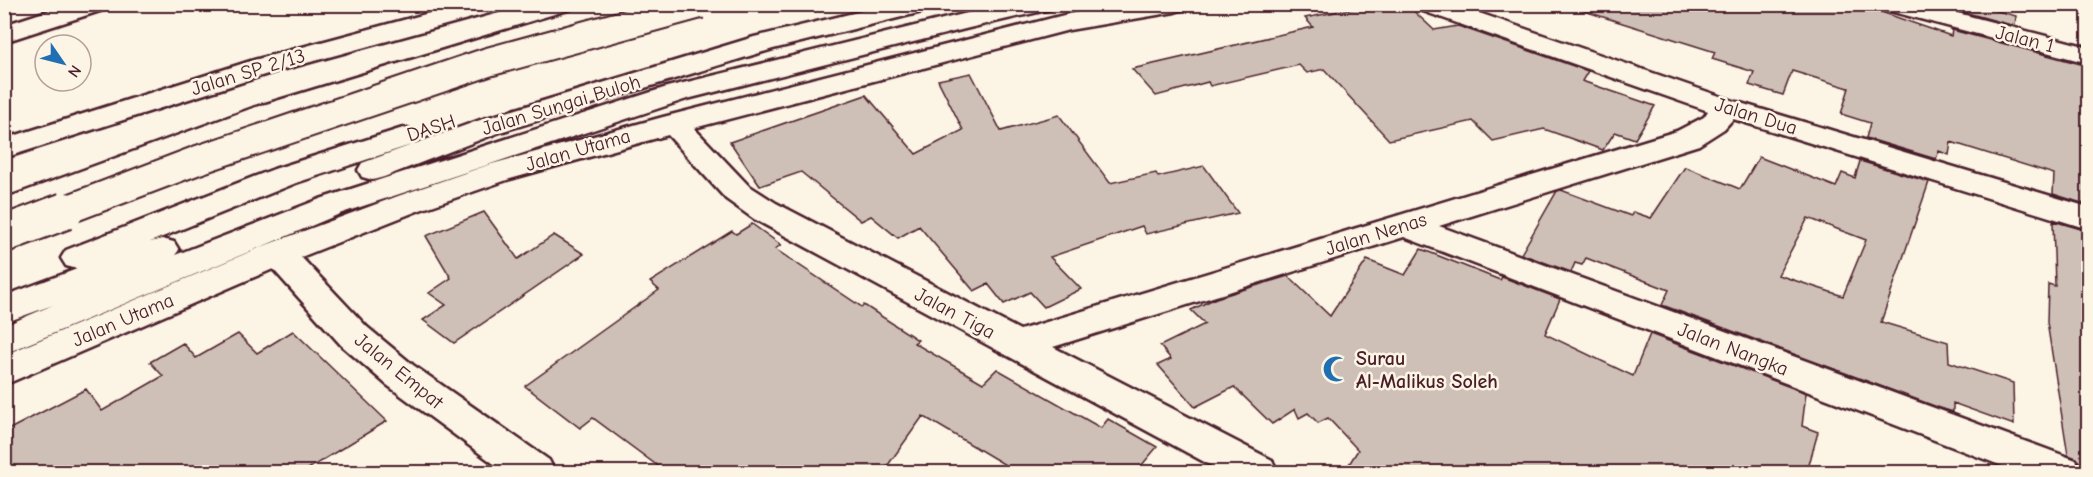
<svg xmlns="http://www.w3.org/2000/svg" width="2093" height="477" viewBox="0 0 2093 477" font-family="'Comic Neue',sans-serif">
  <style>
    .building { fill: #cfc0b7; stroke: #4a1f2b; stroke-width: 1.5; fill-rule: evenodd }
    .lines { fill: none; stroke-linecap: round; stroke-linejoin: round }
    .street-casing { stroke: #4a1f2b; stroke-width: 5 }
    .highway-casing { stroke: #4a1f2b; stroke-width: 5 }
    .street { fill: #fcf5e5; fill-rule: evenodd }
    .highway { fill: #fcf5e5; fill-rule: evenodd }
    .highway-bridge-far1-casing { stroke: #4a1f2b; stroke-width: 32; stroke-linecap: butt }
    .highway-bridge-casing { stroke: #4a1f2b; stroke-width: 40; stroke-linecap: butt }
    .highway-bridge-far1 { stroke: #fcf5e5; stroke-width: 28 }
    .highway-bridge { stroke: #fcf5e5; stroke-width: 36 }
    .labels { text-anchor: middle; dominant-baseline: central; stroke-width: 5; stroke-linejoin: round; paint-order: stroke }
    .street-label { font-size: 20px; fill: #4a1f2b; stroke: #fcf5e5 }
    .poi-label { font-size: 20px; font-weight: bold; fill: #4a1f2b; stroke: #fcf5e5; text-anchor: start }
  </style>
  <rect width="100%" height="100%" fill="#fcf5e5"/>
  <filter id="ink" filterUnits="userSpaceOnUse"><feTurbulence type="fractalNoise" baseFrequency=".0167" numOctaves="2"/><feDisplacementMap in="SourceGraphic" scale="12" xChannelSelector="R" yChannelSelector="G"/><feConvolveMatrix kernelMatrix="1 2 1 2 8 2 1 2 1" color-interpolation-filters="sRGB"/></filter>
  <g filter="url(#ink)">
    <path class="building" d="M1376,4H1406L1434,30L1458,26L1588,71L1582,81L1655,106L1635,139L1615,132L1603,150L1544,129L1493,141L1473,121L1389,140L1324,69L1307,73L1299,65L1210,86L1208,82L1156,96L1132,69L1313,27L1305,18Z
      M1585,4H1858L1951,36L1952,30L2088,66V205L2053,194L2054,174L1951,142L1949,155L1939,151L1936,159L1866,138L1870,123L1841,114L1849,88L1792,71L1783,95L1749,85L1754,72L1712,59L1715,52L1584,11Z
      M1957,4H1972L2016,16L2015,26L1956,10Z
      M971,73L1001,131L1059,115L1110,183L1156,173L1158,177L1204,166L1238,213L1146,234L1142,226L1050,257L1081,289L1044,307L1030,292L1004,304L988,284L974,291L919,226L898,238L871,216L861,221L801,172L760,186L730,142L866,95L916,154L963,130L938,80Z
      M1759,157L1836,187L1842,173L1855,178L1860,161L1929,182L1881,322L1948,342L1949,362L2013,383L2014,425L1953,403V412L1937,407L1662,305L1669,290L1586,258L1582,265L1575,263L1571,272L1521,254L1557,191L1561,190L1631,216L1633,212L1651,218L1685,167L1740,189ZM1808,218L1866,240L1843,296L1778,275Z
      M484,212L518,259L554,235L584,254L454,343L423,320L446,305L429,293L451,278L426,236Z
      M2053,221L2088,231V472H2084L2077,458L2068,455L2047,322L2048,284L2055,286Z
      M752,224L781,245L775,249L862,307L864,305L918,340L914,343L983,383L997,369L1101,428L1108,419L1157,447L1136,472H1017L923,416L883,472H666L593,418L580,428L525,386L659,290L650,282L732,231L736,234Z
      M1421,249L1500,280L1502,277L1560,299L1545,334L1633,376L1650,334L1806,393L1802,426L1818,432L1807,472H1344L1358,450L1328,418L1318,423L1308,413L1299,418L1295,409L1272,424L1234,387L1195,407L1158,365L1171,359L1160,346L1205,324L1191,310L1216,298L1288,276L1330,316L1367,260L1405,275Z
      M293,331L387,421L303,472H4V432L86,389L102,411L163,376L150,362L183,343L196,358L238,334L257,353Z"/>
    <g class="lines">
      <g class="street-casing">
        <path id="street" d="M69,4H110L106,9L4,42V25Z
          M463,4H508L504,9L274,72L4,158V139L254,60Z
          M1126,4H1188L1184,9L1175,12L1069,30L694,128L748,185L776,203L1020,330L1677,131L1704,117L1708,111L1417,9L1413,4H1453L1737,102L2088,207V229L1733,119L1724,129L1699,145L1439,226L2076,460L2082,472H2018L1404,237L1053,347L1272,460L1278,472H1223L754,219L726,199L668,135L510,179L420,210L301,257L367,327L413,365L549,460L555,472H505L387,385L341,345L273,269L4,385V355L266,245L398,196L488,165L663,117L1068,14Z
          M1878,4H1923L2088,47V63L1882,9Z"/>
      </g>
      <g class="highway-casing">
        <path id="highway" d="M596,4H638L634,9L273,120L4,222V199L253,108Z
          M891,4H938L934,9L773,49L500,132L384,177L373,180L362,177L358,170L362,163L480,120L754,37Z
          M1004,4H1055L1051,9L969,28L687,99L342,213L4,354V326L53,305L4,323V296L77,269L66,266L61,258L66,250L274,169L403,128L414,130L418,137L414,144L296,183L150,242L162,239L174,242L179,250L175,255L320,199L667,87Z"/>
      </g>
      <use href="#street" class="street"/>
      <use href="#highway" class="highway"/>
      <g class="highway-bridge-far1-casing">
        <path id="highway-bridge-far1" d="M61,212L198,160L488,62L700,4"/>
      </g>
      <g class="highway-bridge-casing">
        <path id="highway-bridge" d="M4,234L65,211"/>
      </g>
      <use href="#highway-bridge-far1" class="highway-bridge-far1"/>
      <use href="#highway-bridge" class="highway-bridge"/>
    </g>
  </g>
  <defs>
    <g id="mosque-bare" transform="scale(2.07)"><path d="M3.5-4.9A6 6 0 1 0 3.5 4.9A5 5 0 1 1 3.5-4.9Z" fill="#1f6fb2" stroke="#fcf5e5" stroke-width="2.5" paint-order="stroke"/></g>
  </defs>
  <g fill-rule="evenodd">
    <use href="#mosque-bare" x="1336" y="369"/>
  </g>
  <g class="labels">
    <g class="street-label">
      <text transform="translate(2025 39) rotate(14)">Jalan 1</text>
      <text transform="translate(248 72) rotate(-17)">Jalan SP 2/13</text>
      <text transform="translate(561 105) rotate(-17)">Jalan Sungai Buloh</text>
      <text transform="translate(1756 116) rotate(17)">Jalan Dua</text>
      <text transform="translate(431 128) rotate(-18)">DASH</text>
      <text transform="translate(578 150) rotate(-16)">Jalan Utama</text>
      <text transform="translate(1376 234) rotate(-17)">Jalan Nenas</text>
      <text transform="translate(955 313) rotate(28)">Jalan Tiga</text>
      <text transform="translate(123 320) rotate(-23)">Jalan Utama</text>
      <text transform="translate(1733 349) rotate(21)">Jalan Nangka</text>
      <text transform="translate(399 371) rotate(39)">Jalan Empat</text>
    </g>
    <g class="poi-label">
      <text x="1356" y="358">Surau<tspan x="1356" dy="23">Al-Malikus Soleh</tspan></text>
    </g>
  </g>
  <rect width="2093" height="477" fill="none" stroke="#fcf5e5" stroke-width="24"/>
  <rect x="12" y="12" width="2069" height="453" fill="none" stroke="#4a1f2b" stroke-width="2" filter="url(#ink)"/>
  <g transform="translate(63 63) rotate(125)"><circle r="28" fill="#fcf5e5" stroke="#b59f9b" stroke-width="1.5"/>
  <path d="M0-4.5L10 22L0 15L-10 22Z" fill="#1f6fb2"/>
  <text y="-9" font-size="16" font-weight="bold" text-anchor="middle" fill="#4a1f2b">N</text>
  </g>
</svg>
